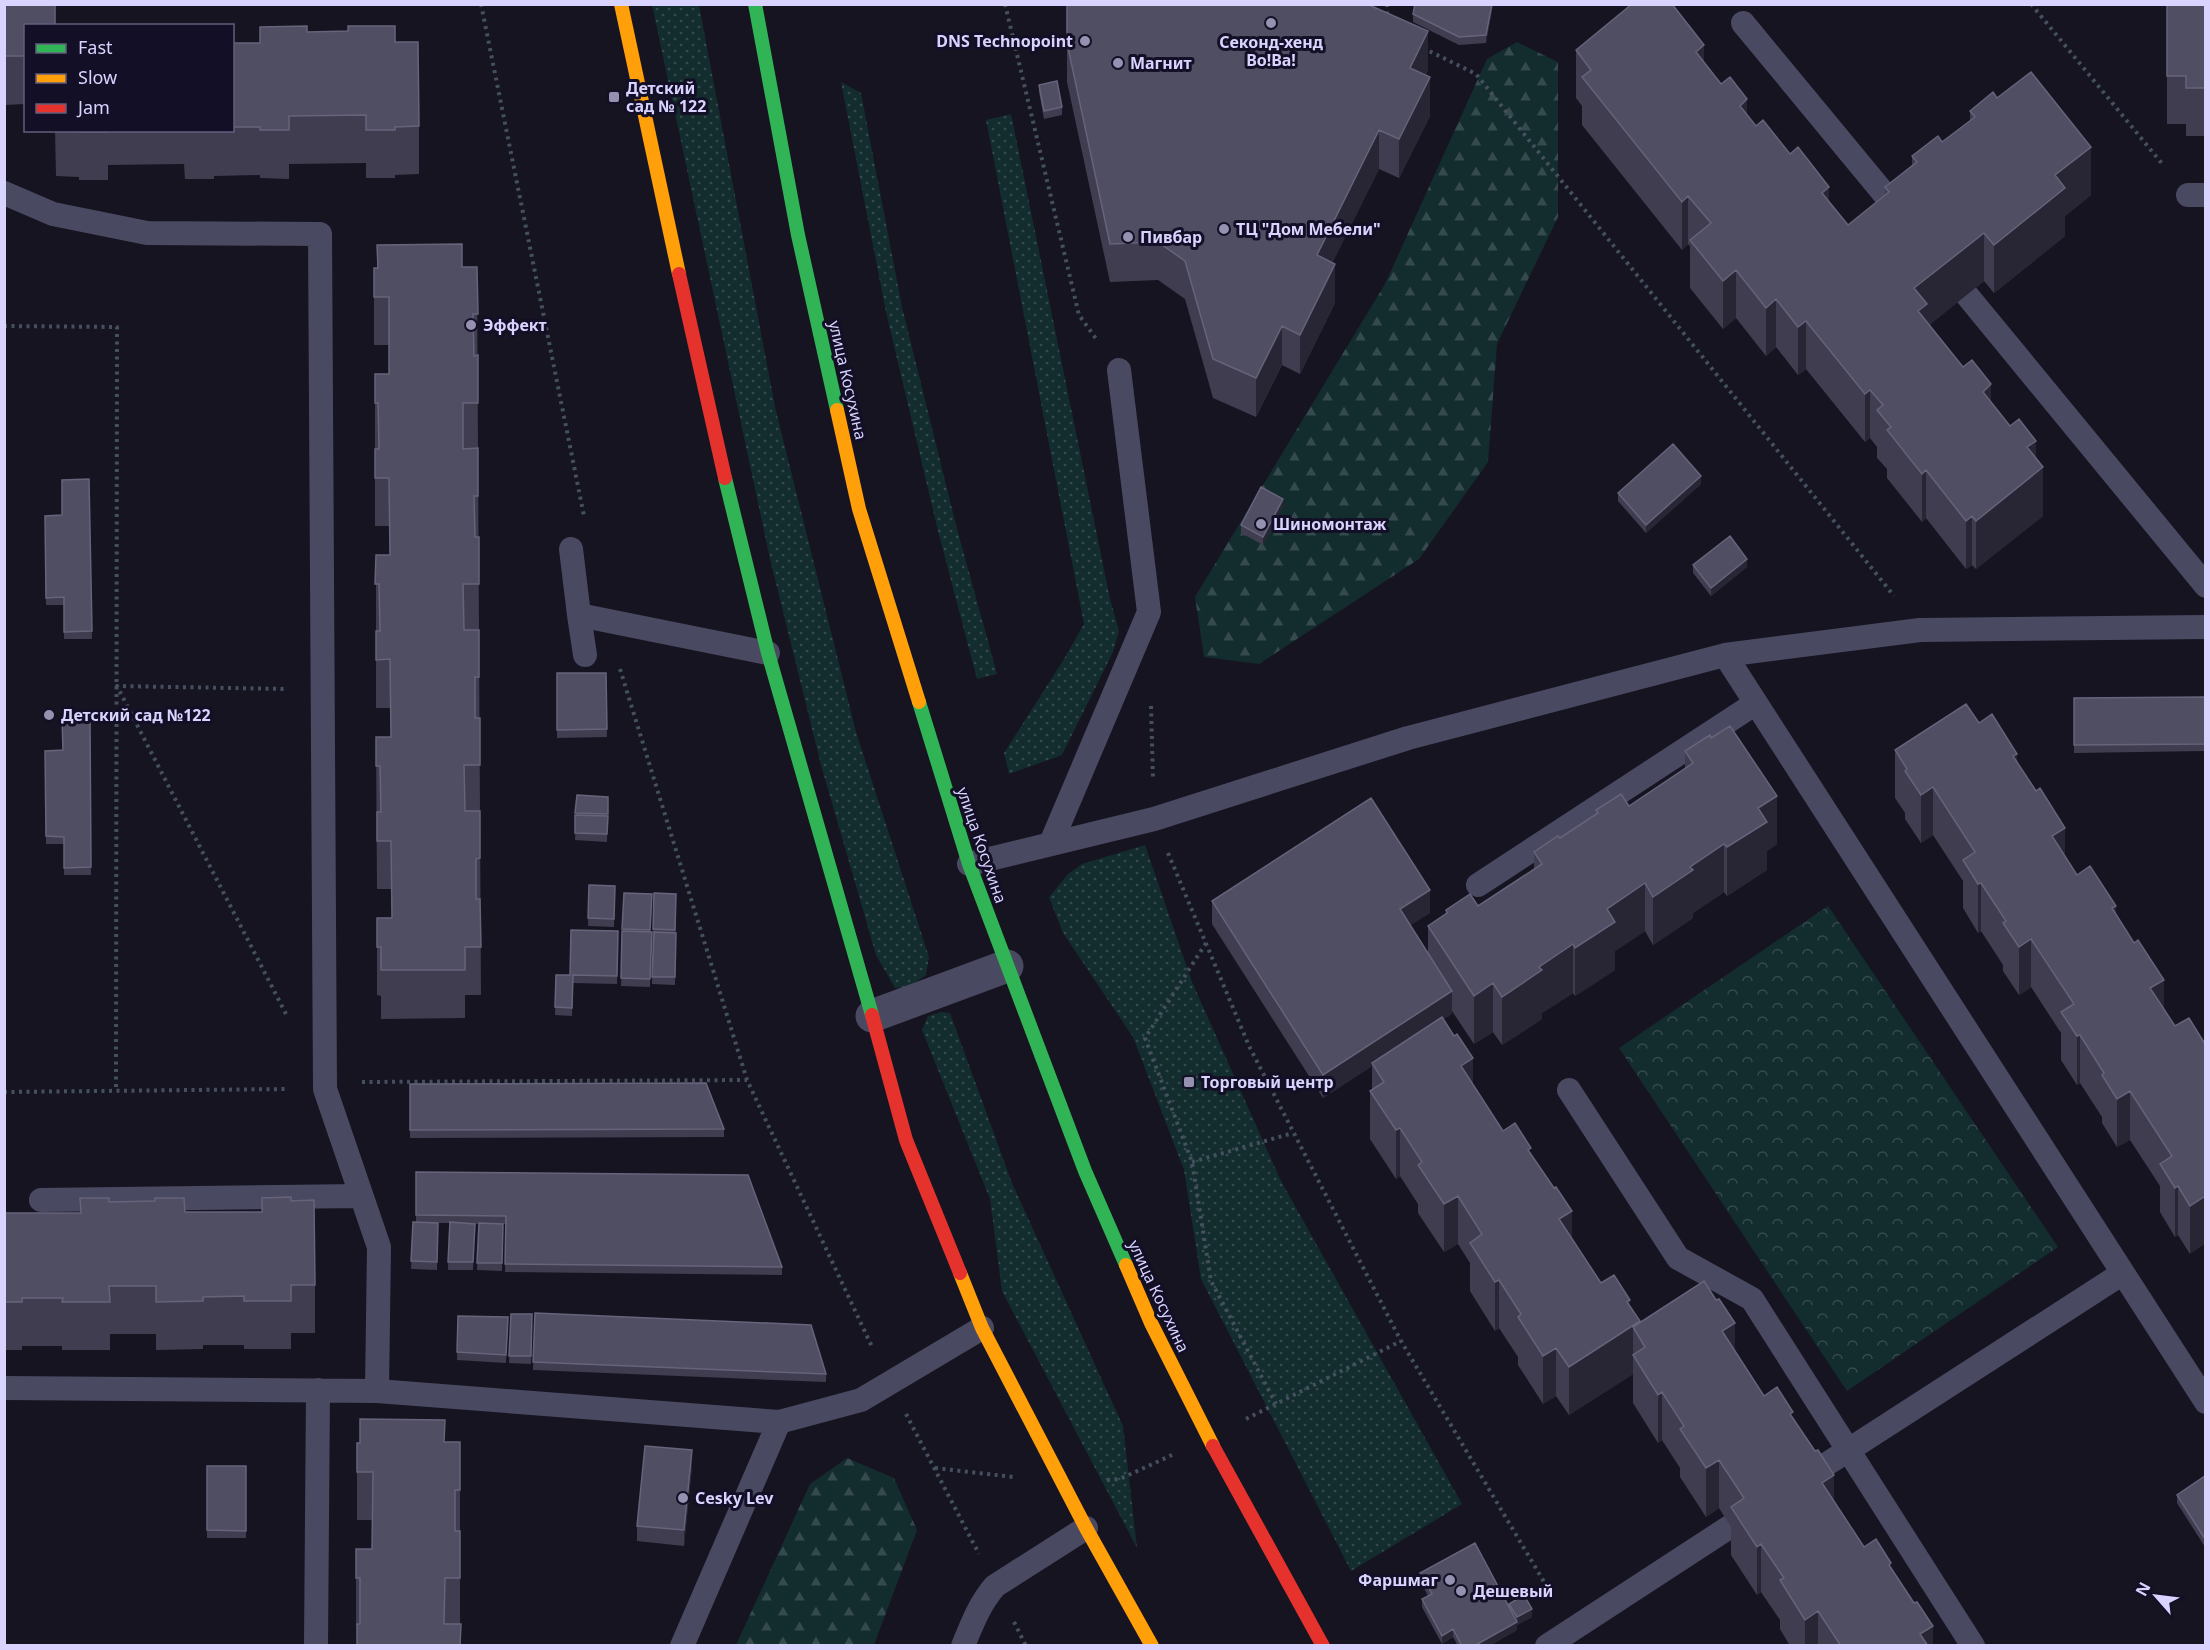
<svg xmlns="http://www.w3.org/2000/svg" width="2210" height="1650" viewBox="0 0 2210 1650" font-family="'Noto Sans',sans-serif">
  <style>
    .grass { fill: url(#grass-dots) }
    .forest { fill: url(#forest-firs) }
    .park { fill: url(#park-crowns) }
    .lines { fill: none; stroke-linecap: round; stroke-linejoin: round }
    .path { stroke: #44505f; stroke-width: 4; stroke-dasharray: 3 4.5; stroke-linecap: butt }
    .lane { stroke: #4a4962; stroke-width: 24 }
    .street { stroke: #4a4962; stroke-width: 33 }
    .fast { stroke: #30b455; stroke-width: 14 }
    .slow { stroke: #ff9f0a; stroke-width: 14 }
    .jam { stroke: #e5322d; stroke-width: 14 }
    .wall { fill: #403d50 }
    .shaded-wall { fill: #282635 }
    .building { fill: #504e63; stroke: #66637b; stroke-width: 1.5 }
    .poi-dot { fill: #9591b1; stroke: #130f26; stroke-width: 2 }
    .labels { text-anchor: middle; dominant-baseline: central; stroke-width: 6; stroke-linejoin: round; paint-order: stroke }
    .poi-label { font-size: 16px; font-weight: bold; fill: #d9d4ff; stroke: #130f26; text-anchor: start }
    .street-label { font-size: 16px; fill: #d9d4ff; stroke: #130f26 }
  </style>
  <defs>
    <pattern id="grass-dots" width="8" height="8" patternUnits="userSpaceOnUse" patternTransform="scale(1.5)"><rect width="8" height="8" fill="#132c2d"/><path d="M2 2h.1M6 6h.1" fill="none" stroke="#354a4c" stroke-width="1.8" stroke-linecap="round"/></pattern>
    <pattern id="forest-firs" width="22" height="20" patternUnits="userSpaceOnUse" patternTransform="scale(1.5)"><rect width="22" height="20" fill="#132c2d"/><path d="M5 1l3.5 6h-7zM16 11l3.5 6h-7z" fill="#354a4c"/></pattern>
    <pattern id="park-crowns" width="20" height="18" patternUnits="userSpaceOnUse" patternTransform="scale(1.5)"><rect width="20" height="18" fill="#132c2d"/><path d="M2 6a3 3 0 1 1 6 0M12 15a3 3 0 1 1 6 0" fill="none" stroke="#354a4c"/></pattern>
  </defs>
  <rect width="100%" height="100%" fill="#161421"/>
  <path class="grass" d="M652,5H699L775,407L856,732L929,957L926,975L909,987L895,988L876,955L821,765L770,559Z
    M841,82L861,93L902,307L956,525L997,674L977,679L938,531L886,312Z
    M1011,114L1110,599L1119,631L1113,652L1062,755L1009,774L1004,753L1064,659L1084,624L986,120Z
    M1145,845L1192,982L1281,1181L1462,1504L1351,1571L1201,1279L1184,1170L1133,1037L1063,933L1049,897L1068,874L1082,864Z
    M941,1012L950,1013L1012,1183L1123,1426L1137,1548L1002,1291L990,1199L922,1030L928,1016Z"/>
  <path class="forest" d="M1517,42L1558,62V217L1497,344L1488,462L1419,559L1259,664L1204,657L1195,597L1385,284L1487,59Z
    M847,1458L894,1478L917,1530L874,1645H736L810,1484Z"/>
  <path class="park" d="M1828,906L2058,1247L1847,1391L1619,1048Z"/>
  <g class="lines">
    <path class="path" d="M481,4L584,516
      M1005,4L1079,315L1097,340
      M1387,4V18
      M2031,4L2164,166
      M1423,48L1476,74L1894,596
      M4,326L117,327L116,1091
      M620,669L747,1080L873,1349
      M1151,706L1153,779
      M1168,853L1249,1046L1401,1341L1553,1597
      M1206,943L1145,1038L1192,1162L1211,1281L1276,1404
      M286,1014L117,686L287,689
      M362,1082L747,1080
      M4,1092L289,1089
      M1192,1162L1293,1133
      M906,1414L979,1554
      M1246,1419L1401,1341
      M935,1468L1013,1477
      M1107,1480L1120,1479L1172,1455
      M1014,1622L1026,1646"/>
    <path class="lane" d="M1743,23L1905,219
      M4,193L53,214L147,233L320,234L325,1089L379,1247L377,1391
      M2188,195H2206
      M1966,294L2206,586
      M571,549L579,615L768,653
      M579,615L585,655
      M1725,655L2206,1402
      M1051,843L1149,612L1119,370
      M969,864L1154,819L1408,738L1725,655L1920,630L2206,627
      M1478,885L1756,703
      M1569,1090L1678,1258L1752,1299L1973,1646
      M41,1200L361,1196
      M4,1388L377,1391L779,1422L861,1400L982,1328
      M1802,1480L2123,1273
      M316,1646L318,1390
      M682,1646L779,1422
      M963,1646C972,1624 980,1603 995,1586L1086,1528
      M1547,1646L1731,1526"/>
    <path class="street" d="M872,1016L1007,966"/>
    <path class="fast" d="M755,4L798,235L837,410
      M725,478L768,653L872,1015
      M919,702L969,864L1085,1171L1126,1265"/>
    <path class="slow" d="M621,4L679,274
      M837,410L859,509L919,702
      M1126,1265L1151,1323L1213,1446
      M960,1273L982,1328L1086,1528L1152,1646"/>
    <path class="jam" d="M679,274L725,478
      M872,1015L906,1140L960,1273
      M1213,1446L1323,1646"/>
  </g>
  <path class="wall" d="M4,4L26,26V104L4,105Z
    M1493,4L1486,43L1459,45L1413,22V14Z
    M2167,4H2205V136H2186V124H2167Z
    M1067,6L1428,70L1426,75L1430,116L1399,178L1379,169L1332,263L1335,303L1300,374L1282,365L1256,417L1213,398L1185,299L1158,280L1110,282L1067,82Z
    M307,32L395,42L419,126V174L395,175V178H366V163L289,164V179L260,178V175L214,176V179H185L184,164L108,165V180H79V177L56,176L55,130H232V43H260Z
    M1576,50L1704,62L1756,126L1829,202L1848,225L1885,195V187L1912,165V156L1942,142L1970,121V111L1997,98L2091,195L2065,216V236L1994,293L1984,281L1929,325L2036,459L2043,516L1976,569L1972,565L1966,569L1926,518L1922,522L1887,478V469L1877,458V447L1870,438L1865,442L1806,369L1798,375L1776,347L1766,356L1736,318L1723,329L1690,288V246L1688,244L1682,250L1582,125V106L1576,98Z
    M1039,85L1062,107V115L1044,119L1039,92Z
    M377,245L462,267H477L481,995H465V1018L381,1019V996L377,995V918H392L391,889H377L376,737H391L390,708H376V555H390L389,526H375V374H389V345H374V268H377Z
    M89,479L92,639H64V605H46L45,516L62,515Z
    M1701,484L1646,533L1618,501V493Z
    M1283,506L1263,545L1241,533V525Z
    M1693,565L1747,567L1711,596L1693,573Z
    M557,673H606L607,737L557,738Z
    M2205,697V751L2074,753V698Z
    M90,718L91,875H64V844H46L45,751L63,750Z
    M1979,723L2017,762L2065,857L2077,875L2116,914L2164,1009L2175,1026L2205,1044L2190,1254L2178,1235L2175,1237L2160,1212V1186L2130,1140L2117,1147L2102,1123V1117L2080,1083L2077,1085L2061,1060V1033L2031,987L2019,995L2003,971V965L1981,931L1978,933L1963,908V881L1933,835L1921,843L1905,819V813L1895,798V750Z
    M1685,751L1777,844L1767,851V870L1727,896L1724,892L1693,913V918L1653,945L1645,931L1615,951V970L1575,996L1573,993L1542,1013V1019L1502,1045L1493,1032L1474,1044L1452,1011V1014L1443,1019L1473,1085L1503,1131L1531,1154L1572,1238L1601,1283L1630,1306L1640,1323L1735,1350L1764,1396L1793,1418L1834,1501L1864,1547L1891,1569L1933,1646H1790L1780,1629V1620L1761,1592L1757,1595L1731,1555V1527L1719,1508L1706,1517L1680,1477V1468L1662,1440L1658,1443L1633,1403V1374L1569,1415L1556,1396L1543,1404L1518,1365V1357L1499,1328L1495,1331L1470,1291V1263L1458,1244L1444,1252L1418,1213V1204L1400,1176L1396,1179L1370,1139V1091L1372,1090V1066L1323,1098L1212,924V901L1430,913L1410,925L1428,954V926L1446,914V910L1478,906L1534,870V852L1560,838L1596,814V810L1629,806L1685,769Z
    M577,795L608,797L607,842L575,840Z
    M589,885L615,886L614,927L588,926Z
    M624,893L652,894L650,932V987L621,986Z
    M676,894L675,985L652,984L653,929Z
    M618,931L617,984L573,983L572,1016L555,1015L556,975H570Z
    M410,1084L724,1129V1137L410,1138Z
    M416,1172L782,1267V1275L505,1272L506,1224H488H503L502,1271L477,1270L479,1224H472H475L473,1270H448L449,1223H435H438L437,1270L411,1269L413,1222H416Z
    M291,1201L315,1285V1333H291V1349H244V1345H203V1349L156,1350V1334H110V1350H62V1346H22V1350H4V1213H80L109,1202L185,1212H262Z
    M535,1313L826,1374V1382L533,1370Z
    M511,1314H532L531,1364L509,1363Z
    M458,1316L508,1325L506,1363L457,1360Z
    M460,1442V1624L356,1626V1549H372L373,1520H357V1443Z
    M207,1466H246V1538H207Z
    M692,1466L684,1546L637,1541V1526Z
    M2205,1476V1547L2177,1503V1495Z
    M1420,1573L1509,1607V1604L1532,1617L1517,1625V1630L1489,1646H1458L1453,1637L1442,1644L1422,1607V1599L1428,1596L1420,1580Z"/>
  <path class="shaded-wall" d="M1492,4H1493L1486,43V35Z
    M1428,31V70L1410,106V68Z
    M1704,45V93L1696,52Z
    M1430,77V116L1399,178V139Z
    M1747,99V148L1740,106Z
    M1379,130V169L1317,294V255Z
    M2091,147V195L2065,216V236L1994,293V245L2055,175Z
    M1829,187V235L1822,193Z
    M1688,196V244L1682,250V202Z
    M1984,233V281L1918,334L1914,288Z
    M1335,264V303L1300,374V335Z
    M1736,270V318L1723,329V281Z
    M1776,299V347L1766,356V308Z
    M1806,321V369L1798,375V327Z
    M1282,326V365L1256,417V378Z
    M1991,384V432L1983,392Z
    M1870,390V438L1865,442V394Z
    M2036,441V473L2043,467V516L1976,569V521L2027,447Z
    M1926,470V518L1922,522V474Z
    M1701,476V484L1646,533V525Z
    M1283,499V506L1263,545V537Z
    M1972,516V565L1966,569V521Z
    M1747,559V567L1711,596V588Z
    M2017,754V802L2013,756Z
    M1933,787V835L1921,843V795Z
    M1777,796V844L1767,851V870L1727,896V847L1758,808Z
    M2065,828V876L2052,836Z
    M1724,844V892L1693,913V918L1653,945V897L1690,867Z
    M1645,883V931L1615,951V970L1575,996V948L1607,909Z
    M1981,883V931L1978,933V884Z
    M1430,890V913L1400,932V909Z
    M2116,906V954L2112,908Z
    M2031,939V987L2019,995V947Z
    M1573,944V993L1542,1013V1019L1502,1045V997L1539,967Z
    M2164,980V1028L2150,988Z
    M1493,983V1032L1474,1044V996Z
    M1452,991V1014L1373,1065L1372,1063V1066L1323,1098V1075Z
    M2080,1035V1083L2077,1085V1036Z
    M1473,1058V1107L1461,1066Z
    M2130,1091V1140L2117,1147V1099Z
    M1400,1128V1176L1396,1179V1130Z
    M2178,1186V1235L2175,1237V1188Z
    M1458,1196V1244L1444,1252V1204Z
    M2205,1196V1244L2190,1254V1206Z
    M1572,1211V1259L1559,1219Z
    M1499,1280V1328L1495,1331V1282Z
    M1630,1300V1328L1640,1321V1338L1633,1327V1374L1569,1415V1367L1627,1302Z
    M1735,1323V1371L1722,1331Z
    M1556,1348V1396L1543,1404V1356Z
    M1662,1392V1440L1658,1443V1395Z
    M692,1450V1466L684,1546V1530Z
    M1719,1460V1508L1706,1517V1468Z
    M1834,1475V1523L1822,1483Z
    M1761,1544V1592L1757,1595V1547Z
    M1532,1609V1617L1517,1625V1630L1489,1646H1474L1517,1622V1617Z
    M1818,1611V1646H1805V1620Z
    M1933,1626V1646H1920V1634Z
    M1453,1629V1637L1442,1644V1636Z"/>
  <path class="building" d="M4,4H55V26H26V56H4Z
    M1068,4H1367L1428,31L1410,68L1430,77L1399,139L1379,130L1317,255L1335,264L1300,335L1282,326L1256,378L1213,359L1185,261L1158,242L1110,244L1067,43V6Z
    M1415,4H1492L1486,35L1459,37L1413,14Z
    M1632,4H1672L1704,45L1696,52L1721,84L1730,77L1747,99L1740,106L1756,126L1763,120L1790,154L1798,147L1829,187L1822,193L1848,225L1889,192L1885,187L1917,162L1912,156L1938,136L1942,142L1975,117L1970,111L1993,92L1997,98L2031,72L2091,147L2055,175L2065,188L1994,245L1984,233L1914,288L1927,304L1918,311L1963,367L1972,360L1991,384L1983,392L2010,426L2019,419L2036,441L2027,447L2043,467L1976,521L1972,516L1966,521L1926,470L1922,474L1887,430L1891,427L1877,410L1883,405L1870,390L1865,394L1806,321L1798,327L1776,299L1766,308L1736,270L1723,281L1690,240L1711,223L1688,196L1682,202L1582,77L1591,70L1576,50Z
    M2167,4H2205V88H2186V76H2167Z
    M307,26V32L348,31V26H395V42H418L419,126L395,127V130H366V115L289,116V130H260V127H232V43H260V27Z
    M1057,81L1062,107L1044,111L1039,85Z
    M79,130H108V132H79Z
    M462,244V267H477L478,314H473L474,356L478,355V403H463V449L478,448V496H474L475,537H479V584H463L464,630H479V677H475V718H480V765H464L465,811H480V858L476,859V899H480L481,947H465V970H381V947H377V918H392L391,841H377V812H381L380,766H376V737H391L390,659L376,660V631H380L379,584H375L376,555H390L389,478H375V449H379L378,403H375V374H389V297H374V268H378L377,245Z
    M1673,444L1701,476L1646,525L1618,493Z
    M89,479L92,631L64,632V597L46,598L45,516L62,515V480Z
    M1261,487L1283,499L1263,537L1241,525Z
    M1730,536L1747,559L1711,588L1693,565Z
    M557,673H606L607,729L557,730Z
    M2205,697V744L2074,745V698Z
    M1966,704L1979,723L1992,714L2017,754L2013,756L2036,791L2040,788L2065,828L2052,836L2077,875L2090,866L2116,906L2112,908L2134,943L2138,940L2164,980L2150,988L2175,1026L2189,1018L2205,1044V1196L2190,1206L2178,1186L2175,1188L2160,1164L2172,1156L2130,1091L2117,1099L2102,1075L2104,1073L2080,1035L2077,1036L2061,1012L2074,1004L2031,939L2019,947L2003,923L2006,921L1981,883L1978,884L1963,860L1975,852L1933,787L1921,795L1905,771L1907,769L1895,750Z
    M62,718H90L91,867L64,868V837L46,836L45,751L63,750Z
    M1730,726L1777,796L1758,808L1767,822L1727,847L1724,844L1690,867L1693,870L1653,897L1645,883L1607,909L1615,922L1575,948L1573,944L1539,967L1542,970L1502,997L1493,983L1474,996L1428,926L1447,913L1446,910L1470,894L1478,906L1542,864L1534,852L1558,836L1560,838L1598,813L1596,810L1621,794L1629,806L1693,763L1685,751L1710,735L1711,738Z
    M577,795L608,797V814L575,813Z
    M1371,798L1430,890L1400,909L1452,991L1323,1075L1212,901Z
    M575,815L608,816L607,834L575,833Z
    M589,885L615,886L614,919L588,918Z
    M624,893L652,894L650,930L622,929Z
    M654,893L676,894L675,930L653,929Z
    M571,930L618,931L617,976L573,975L572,1008L555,1007L556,975H570Z
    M622,931L652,932L650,979L621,978Z
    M654,932L676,933L675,977H652Z
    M1442,1017L1454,1036L1457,1034L1473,1058L1461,1066L1503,1131L1515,1123L1531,1148L1528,1150L1554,1188L1556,1187L1572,1211L1559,1219L1601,1283L1614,1275L1630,1300L1627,1302L1640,1321L1569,1367L1556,1348L1543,1356L1518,1317L1521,1314L1499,1280L1495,1282L1470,1243L1482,1234L1458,1196L1444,1204L1418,1165L1422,1162L1400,1128L1396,1130L1370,1091L1384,1082L1372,1063Z
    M706,1083L724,1129L410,1130V1084Z
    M416,1172L748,1175L782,1267L505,1264L506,1216L416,1215Z
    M291,1197V1201L314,1200L315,1285H291V1301H244V1296L203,1297V1301L156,1302V1286H109L110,1302H62L63,1298H22V1302H4V1213H81L80,1198H109V1202L155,1201V1198H184L185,1212H262V1198Z
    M413,1222L438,1223L437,1262L411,1261Z
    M450,1222L475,1224L473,1262H448Z
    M479,1223L503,1224L502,1263H477Z
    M1704,1281L1716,1300L1719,1299L1735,1323L1722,1331L1764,1396L1777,1387L1793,1412L1790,1414L1815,1451L1818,1450L1834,1475L1822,1483L1864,1547L1876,1539L1891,1563L1889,1565L1914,1603L1917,1602L1933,1626L1920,1634L1928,1646H1841L1818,1611L1805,1620L1780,1580L1784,1578L1761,1544L1757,1547L1731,1507L1744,1498L1719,1460L1706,1468L1680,1429L1684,1426L1662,1392L1658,1395L1633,1355L1645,1347L1633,1327Z
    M535,1313L811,1325L826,1374L533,1362Z
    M511,1314H532L531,1356H509Z
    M458,1316L508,1317L506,1355L457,1352Z
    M360,1419L445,1420L444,1442H460V1490H455V1531H460V1578H445L444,1624H461L460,1646H357V1624H360V1578H356V1549H372L373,1472H357V1443H360Z
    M645,1446L692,1450L684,1530L637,1526Z
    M207,1466H246V1531L207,1530Z
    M2205,1476V1539L2177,1495Z
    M1475,1543L1517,1622L1474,1646H1462L1453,1629L1442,1636L1422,1599L1432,1594L1420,1573Z
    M1524,1595L1532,1609L1517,1617L1509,1604Z"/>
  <g class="poi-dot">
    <circle cx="1271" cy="23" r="6"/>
    <circle cx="1085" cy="41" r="6"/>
    <circle cx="1118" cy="63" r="6"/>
    <rect x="608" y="91" width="12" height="12" rx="3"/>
    <circle cx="1224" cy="229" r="6"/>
    <circle cx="1128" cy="237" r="6"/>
    <circle cx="471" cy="325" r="6"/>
    <circle cx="1261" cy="524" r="6"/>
    <circle cx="49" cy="715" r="6"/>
    <rect x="1183" y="1076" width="12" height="12" rx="3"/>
    <circle cx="683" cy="1498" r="6"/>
    <circle cx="1450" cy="1580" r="6"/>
    <circle cx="1461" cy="1591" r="6"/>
  </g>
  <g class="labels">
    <g class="poi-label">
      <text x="1073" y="41" text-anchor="end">DNS Technopoint</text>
      <text x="1271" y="42" text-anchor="middle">Секонд-хенд<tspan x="1271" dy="18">Во!Ва!</tspan></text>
      <text x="1130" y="63">Магнит</text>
      <text x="626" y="88">Детский<tspan x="626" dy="18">сад № 122</tspan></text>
      <text x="1236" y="229">ТЦ "Дом Мебели"</text>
      <text x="1140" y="237">Пивбар</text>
      <text x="483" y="325">Эффект</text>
      <text x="1273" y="524">Шиномонтаж</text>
      <text x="61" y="715">Детский сад №122</text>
      <text x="1201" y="1082">Торговый центр</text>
      <text x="695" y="1498">Cesky Lev</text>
      <text x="1438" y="1580" text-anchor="end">Фаршмаг</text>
      <text x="1473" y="1591">Дешевый</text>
    </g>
    <g class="street-label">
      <text transform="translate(848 380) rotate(77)">улица Косухина</text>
      <text transform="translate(982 845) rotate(71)">улица Косухина</text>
      <text transform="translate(1159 1296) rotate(65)">улица Косухина</text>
    </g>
  </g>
  <rect width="2210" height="1650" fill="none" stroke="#d9d4ff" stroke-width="12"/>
  <rect x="24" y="24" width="210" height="108" fill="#130f26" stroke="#625e7d" stroke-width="1.5"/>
  <rect x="36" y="44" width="30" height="9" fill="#30b455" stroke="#625e7d" stroke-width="1.5"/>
  <text x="78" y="54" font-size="18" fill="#d9d4ff">Fast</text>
  <rect x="36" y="74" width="30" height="9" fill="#ff9f0a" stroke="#625e7d" stroke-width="1.5"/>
  <text x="78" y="84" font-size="18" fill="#d9d4ff">Slow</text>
  <rect x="36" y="104" width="30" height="9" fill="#e5322d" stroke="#625e7d" stroke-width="1.5"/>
  <text x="78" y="114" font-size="18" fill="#d9d4ff">Jam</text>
  <g transform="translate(2156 1596) rotate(298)" stroke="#130f26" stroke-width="4.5" paint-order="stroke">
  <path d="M0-4.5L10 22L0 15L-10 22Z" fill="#d9d4ff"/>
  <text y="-9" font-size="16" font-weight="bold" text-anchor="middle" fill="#d9d4ff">N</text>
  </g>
</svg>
